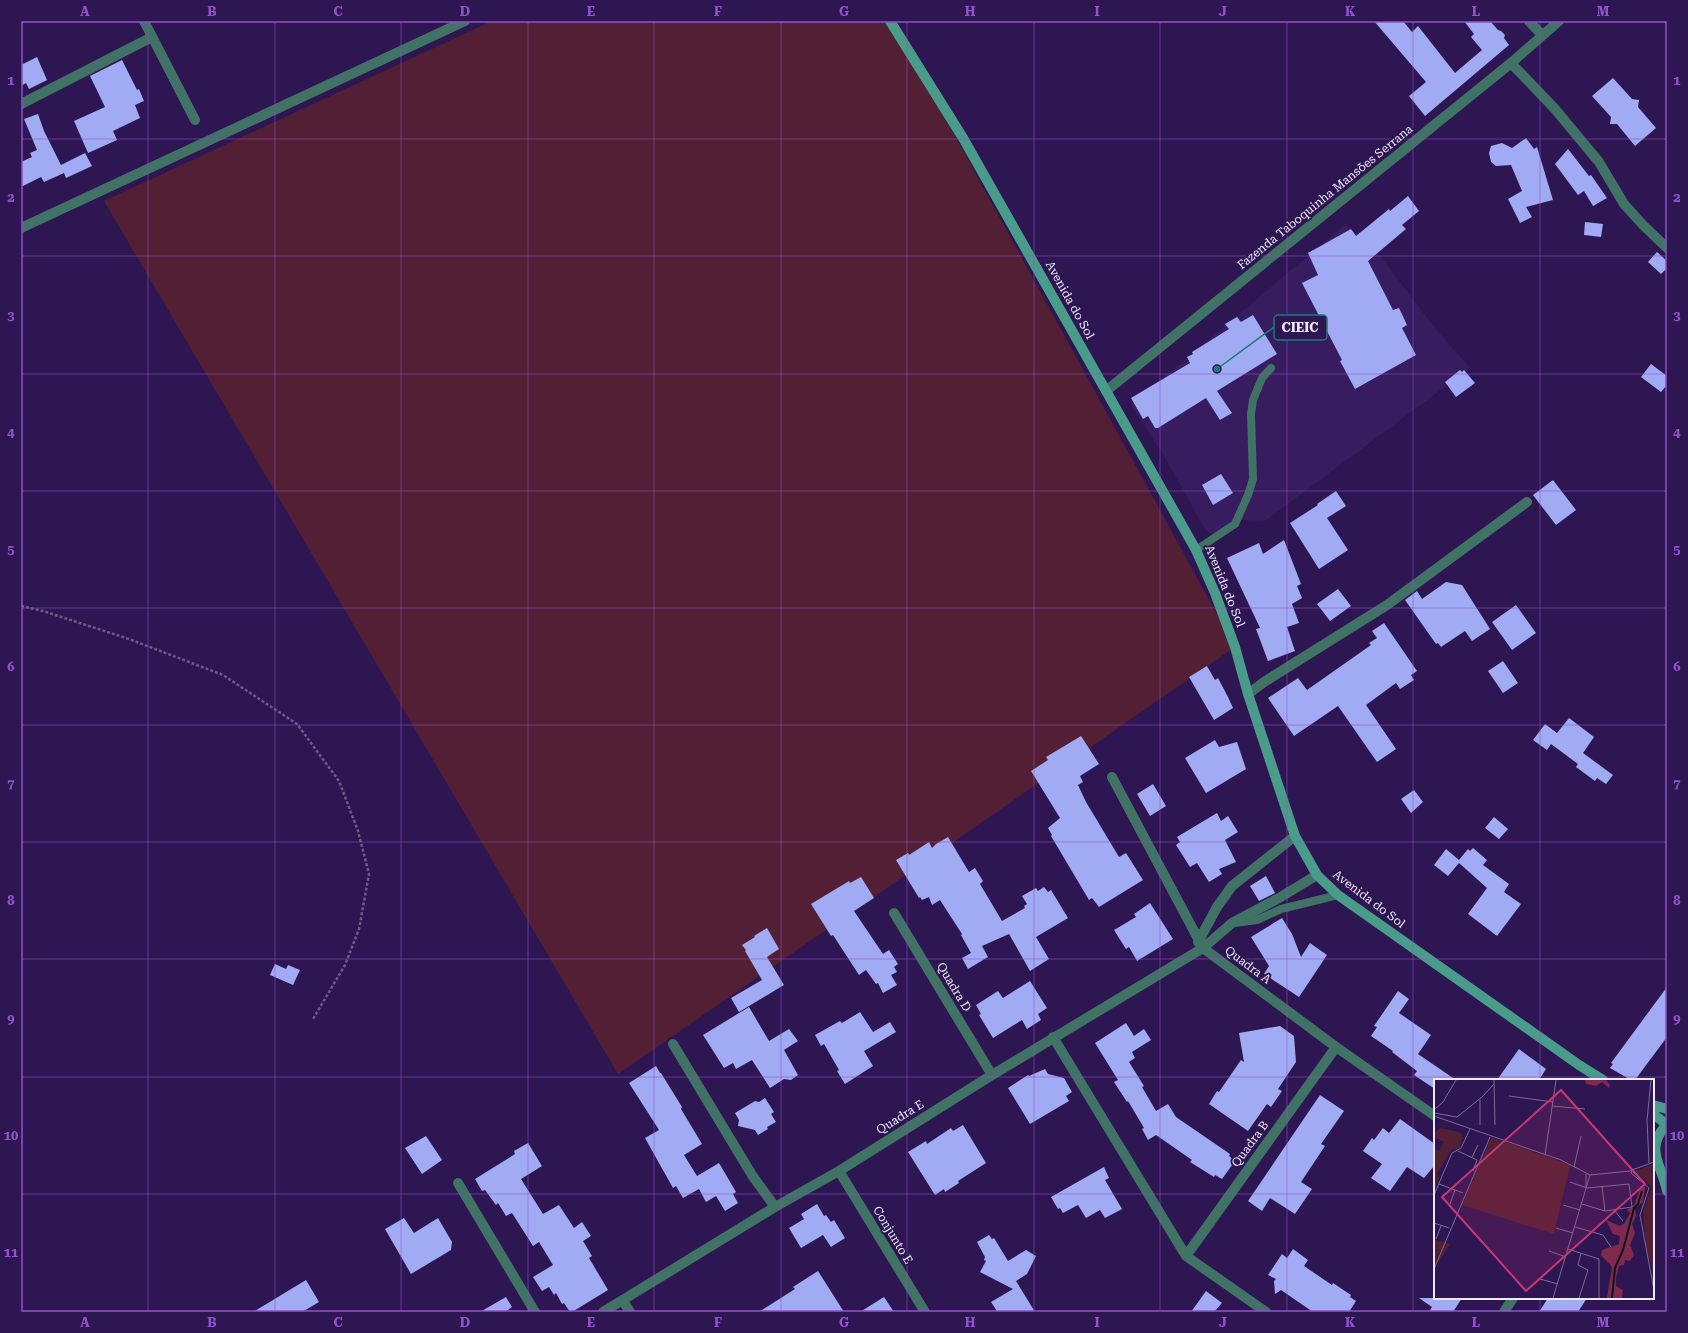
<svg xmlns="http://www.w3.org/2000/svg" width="1688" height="1333" viewBox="0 0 1688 1333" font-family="'Roboto Serif',serif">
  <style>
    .built { fill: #371c60 }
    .green { fill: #531f34 }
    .building { fill: #a0abf4 }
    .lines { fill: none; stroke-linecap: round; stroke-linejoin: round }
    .path { stroke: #6c5b89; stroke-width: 2.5; stroke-dasharray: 3 2; stroke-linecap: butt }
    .lane { stroke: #417266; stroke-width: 8 }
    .street { stroke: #417266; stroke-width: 10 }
    .secondary { stroke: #4a9c8a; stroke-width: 10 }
    .grid { fill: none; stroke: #9252cb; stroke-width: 1; stroke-opacity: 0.55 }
    .labels { text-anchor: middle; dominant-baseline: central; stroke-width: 4; stroke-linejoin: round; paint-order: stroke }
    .street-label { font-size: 12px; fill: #efebfb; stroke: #2e1653 }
    .inset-river { fill: none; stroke: #08151d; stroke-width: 2 }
    .inset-road { fill: none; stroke: #7b6b96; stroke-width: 1 }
    .view { fill: #c93873; fill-opacity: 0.15; stroke: #c93873; stroke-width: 2 }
    .inset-edge { fill: none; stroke: #efebfb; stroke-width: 2 }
    .leader { fill: none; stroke: #1a7c75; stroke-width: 1.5 }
    .callout-dot { fill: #1a7c75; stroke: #2e1653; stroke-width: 1.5 }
    .callout { fill: #2e1653; stroke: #1a7c75; stroke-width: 1.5 }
    .callout-label { font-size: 13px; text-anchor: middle; font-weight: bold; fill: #efebfb }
    .neatline { fill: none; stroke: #9252cb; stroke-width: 1.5 }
    .grid-label { font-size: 13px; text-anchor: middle; font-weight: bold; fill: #9252cb }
  </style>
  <rect width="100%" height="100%" fill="#2e1653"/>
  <path class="built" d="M1346,224L1378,253L1434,327L1470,368L1265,521L1239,520L1213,534L1206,531L1164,456L1131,405Z"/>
  <path class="green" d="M492,21H892L1235,647L618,1074L104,201Z"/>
  <path class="building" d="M1374,21H1403L1412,32L1418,26L1455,73L1482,50L1471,37L1474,34L1464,21H1490L1498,30L1501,31L1505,35L1504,38L1509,45L1425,116L1409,96L1426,82Z
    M37,57L47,80L29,89L26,83L21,86V65Z
    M122,60L137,90L139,89L144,101L135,105L140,118L113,131L117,140L88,153L74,121L105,107L90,76Z
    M1613,78L1632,99L1639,100L1638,107L1656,128L1635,146L1617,124H1610L1611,117L1592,96Z
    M38,114L44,131L61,165L85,153L92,166L66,178L64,173L44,182L41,177L21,187V162L32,157L30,153L37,150L24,119Z
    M1526,138L1534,149L1537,147L1553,200L1526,207L1532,217L1520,223L1508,199L1522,191L1511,165L1496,166L1491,162L1489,153L1491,146L1502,143L1512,148Z
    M1568,149L1589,176L1591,175L1607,198L1593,206L1584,191L1578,195L1555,164Z
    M1408,196L1419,211L1402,225L1406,229L1368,261L1393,310L1399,308L1407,325L1402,328L1416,355L1355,389L1340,361L1342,360L1302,283L1318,275L1308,253L1351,229L1356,236L1389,209L1390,211Z
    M1585,222L1603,224L1601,237L1584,235Z
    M1657,252L1667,261V268L1661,274L1648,262Z
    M1253,315L1277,354L1217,391L1232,413L1220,420L1206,398L1158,428H1155L1148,416L1143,419L1131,398L1190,363L1187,357L1193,354L1192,352L1229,329L1225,324L1237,317L1241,322Z
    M1651,364L1667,376V385L1661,392L1641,377Z
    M1460,370L1462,372L1464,370L1475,383L1456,397L1445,382Z
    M1221,474L1233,493L1213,505L1202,485Z
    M1553,480L1576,510L1556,525L1533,495Z
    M1336,491L1346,506L1327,518L1348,550L1319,569L1290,523L1318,505L1317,504Z
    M1284,540L1301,584L1297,586L1302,598L1292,604L1299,623L1287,627L1295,651L1268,661L1256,629L1260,628L1227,558L1259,543L1263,554Z
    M1446,582L1462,585L1490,629L1472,641L1465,631L1441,647L1438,643L1436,644L1405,600L1417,591L1422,599Z
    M1338,589L1351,606L1330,621L1317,604Z
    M1516,605L1536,633L1512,650L1492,622Z
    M1384,623L1417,671L1411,675L1414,680L1400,689L1396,683L1366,705L1396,749L1377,762L1338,706L1294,736L1268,698L1298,678L1307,690L1371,645L1369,643L1377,638L1372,631Z
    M1503,661L1518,683L1503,693L1488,671Z
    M1207,666L1215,680L1218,678L1228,697L1233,708L1214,720L1189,677Z
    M1569,718L1594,737L1583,753L1613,775L1606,784L1597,778L1595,781L1576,767L1578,764L1551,744L1547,750L1533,740L1545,724L1557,733Z
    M1081,736L1099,764L1080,776L1083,782L1078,785L1086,802L1119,857L1126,853L1143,880L1099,907L1092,898L1089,900L1051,836L1052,835L1048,828L1060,818L1031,771L1048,760L1046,757Z
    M1215,740L1219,747L1237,742L1246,769L1206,793L1185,758Z
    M1153,784L1166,806L1150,816L1137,794Z
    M1414,790L1423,802L1411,813L1401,799Z
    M1217,813L1221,821L1228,816L1238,832L1225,840L1236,862L1219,869L1222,874L1209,882L1197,863L1190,867L1176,845L1180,842L1177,837Z
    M1494,817L1508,829L1499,839L1485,828Z
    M948,837L969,872L975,868L983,881L980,884L1002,921L1025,908L1024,906L1027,904L1022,896L1036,888L1038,891L1044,887L1048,892L1051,890L1068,918L1036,937L1049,959L1030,971L1009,934L982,946L988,957L968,969L962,958L971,953L961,935L962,934L940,900L932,905L929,897L922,900L920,897L919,898L896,860L908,853L909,855L929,842L932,848L936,844Z
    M1473,848L1487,860L1483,865L1509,884L1504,892L1521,904L1497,936L1468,914L1487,888L1459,863L1448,876L1434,865L1446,849L1459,860L1468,849L1470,851Z
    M1266,876L1275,893L1259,901L1250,886Z
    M861,877L874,898L854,911L883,954L889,950L898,964L894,967L897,972L891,975L897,985L883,993L878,983L876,984L866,970L859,975L833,935L831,936L811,904L849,881L850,883Z
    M1150,903L1173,939L1137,961L1129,947L1126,949L1114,930L1136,917L1134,914Z
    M1282,918L1292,934L1301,957L1310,943L1327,955L1299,997L1264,974L1269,966L1251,937Z
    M767,928L779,949L767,957L784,985L739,1012L731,998L762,980L745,951L746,950L742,945L755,937L754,936Z
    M275,964L286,969L288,965L300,970L293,985L270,975Z
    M1030,981L1047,1008L1038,1014L1041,1020L1027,1029L1022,1020L993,1038L979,1015L981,1014L976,1005L998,991L1003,998Z
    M1667,987V1037L1635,1080H1631L1610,1068L1613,1064L1611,1063Z
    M1398,991L1409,999L1399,1013L1431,1035L1418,1054L1456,1080H1435V1089L1414,1075L1417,1071L1392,1052L1393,1051L1371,1036L1377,1027L1374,1026Z
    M749,1007L769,1041L789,1029L798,1041L784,1050L798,1075L791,1080L784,1079L770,1088L752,1060L736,1069L733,1063L724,1068L703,1035Z
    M860,1012L873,1032L890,1022L896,1032L864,1051L873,1066L845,1084L837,1071L839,1070L824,1044L821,1046L815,1035L840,1021L842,1023Z
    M1126,1023L1134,1036L1144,1029L1151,1040L1132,1052L1135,1058L1129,1062L1144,1086L1142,1087L1156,1111L1168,1104L1176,1117L1230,1154L1229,1156L1235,1161L1222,1179L1215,1175L1214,1177L1190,1162L1192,1160L1156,1135L1148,1140L1142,1129L1144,1128L1128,1101L1127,1102L1114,1082L1118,1080L1095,1043Z
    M1280,1026L1294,1036L1296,1062L1278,1089L1282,1091L1271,1107L1267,1104L1248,1131L1209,1104L1217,1091L1219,1092L1241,1060L1244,1062L1239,1033Z
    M1519,1049L1546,1069L1539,1080H1497Z
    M656,1066L660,1073H661L682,1107L681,1109L702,1144L684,1155L697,1176L719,1163L736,1192L733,1194L738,1203L725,1211L716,1196L706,1202L699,1189L683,1198L676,1186L673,1188L645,1138L659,1130L629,1083Z
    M1045,1069L1048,1074L1064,1078L1072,1092L1066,1096L1069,1101L1030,1124L1008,1088L1028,1075L1029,1076Z
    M1320,1095L1344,1111L1321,1144L1325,1146L1301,1182L1312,1189L1295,1214L1270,1198L1262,1211L1248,1201Z
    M765,1098L774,1112L771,1114L776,1122L767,1127L768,1129L758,1135L755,1130L738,1126L739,1120L735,1113L755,1101L759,1102Z
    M1400,1119L1435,1144V1165L1424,1178L1407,1167L1390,1191L1371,1178L1382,1164L1363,1151L1372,1138L1374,1140L1383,1128L1389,1133Z
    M963,1125L986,1163L958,1181L959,1183L945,1192L944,1189L935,1195L908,1152L926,1141L927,1144L951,1128L953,1131Z
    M426,1136L442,1160L422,1174L405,1148Z
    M528,1143L542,1166L521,1179L543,1214L559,1205L574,1228L582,1222L591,1236L583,1241L592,1256L589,1258L608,1290L572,1312H570L564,1303L562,1304L556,1293L554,1295L549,1287L542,1291L533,1277L553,1265L539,1242L533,1246L512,1213L506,1216L498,1203L496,1205L485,1190L482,1191L475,1179L515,1154L514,1151Z
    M1104,1167L1109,1178L1105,1180L1122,1209L1105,1218L1100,1210L1086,1218L1078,1205L1063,1213L1060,1208L1058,1209L1051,1197Z
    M817,1204L824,1216L826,1215L831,1222L834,1220L845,1238L831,1247L823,1235L801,1248L789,1228L804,1219L801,1214Z
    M404,1218L414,1233L438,1218L452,1242L451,1250L411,1274L385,1229Z
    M989,1235L992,1239L994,1238L1008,1261L1026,1250L1036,1256L1027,1274L1016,1281L1035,1312H997L995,1308L991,1302L1013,1289L980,1272L986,1261L984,1260L985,1257L977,1242Z
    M1293,1249L1308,1260L1304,1266L1332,1285L1333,1283L1351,1295L1350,1297L1356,1301L1349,1312H1313L1281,1290L1275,1294L1274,1281L1276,1279L1268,1275L1282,1254L1287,1258Z
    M818,1271L844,1312H759L795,1289L793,1287Z
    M306,1280L319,1302L302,1312H253Z
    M1206,1291L1222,1303L1214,1312H1191Z
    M506,1297L512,1307L505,1312H480Z
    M884,1297L894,1312H860Z
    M1419,1298H1462L1453,1312H1429L1432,1307Z
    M1548,1298H1587L1578,1312H1539Z"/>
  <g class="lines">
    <path class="path" d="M21,606L43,611L129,639L223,675L297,724L339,781L358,831L369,874L359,929L345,965L313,1019"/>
    <path class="lane" d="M1196,550L1235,524L1248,495L1253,479L1251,414L1253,400L1262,378L1271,368
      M1235,923L1257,920L1281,909L1338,895"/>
    <path class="street" d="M144,21L195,120
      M1529,21L1542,35
      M1511,63L1555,109L1599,162L1624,204L1643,225L1667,248
      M21,104L152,37
      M21,228L465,21
      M1106,391L1511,63L1559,21
      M1248,694L1264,682L1387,605L1527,502
      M1112,777L1203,948L1336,1047L1435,1116
      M894,913L992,1075
      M1198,942L1217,907L1232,886L1295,836
      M1053,1037L1186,1256L1266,1312
      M673,1044L752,1175L775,1207
      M839,1171L925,1312
      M458,1183L535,1312
      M1186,1256L1336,1047
      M623,1301L630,1312
      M603,1312L775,1207L839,1171L992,1075L1203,948L1232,923L1279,898L1317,875
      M1504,1312L1513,1298"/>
    <path class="secondary" d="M890,21L963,138L1196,550L1215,593L1235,647L1248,694L1295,836L1317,875L1338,895L1579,1065L1603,1080
      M1653,1105L1667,1109
      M1653,1114L1665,1123
      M1666,1125C1644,1150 1662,1165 1667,1191"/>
  </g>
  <path class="grid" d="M148,21V1312M275,21V1312M401,21V1312M528,21V1312M654,21V1312M781,21V1312M907,21V1312M1034,21V1312M1160,21V1312M1287,21V1312M1413,21V1312M1540,21V1080M21,139H1667M21,256H1667M21,374H1667M21,491H1667M21,608H1667M21,725H1667M21,842H1667M21,959H1667M21,1077H1667M21,1194H1435M1653,1194H1667M1540,1298V1312"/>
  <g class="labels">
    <g class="street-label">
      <text transform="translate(1325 197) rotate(-39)">Fazenda Taboquinha Mansões Serrana</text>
      <text transform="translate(1070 300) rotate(61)">Avenida do Sol</text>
      <text transform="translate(1225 586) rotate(68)">Avenida do Sol</text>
      <text transform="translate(1369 899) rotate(37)">Avenida do Sol</text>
      <text transform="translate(1248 965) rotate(37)">Quadra A</text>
      <text transform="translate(954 987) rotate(59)">Quadra D</text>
      <text transform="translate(900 1117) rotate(-32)">Quadra E</text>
      <text transform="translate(1250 1144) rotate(-54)">Quadra B</text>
      <text transform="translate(893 1235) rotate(59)">Conjunto E</text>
    </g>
  </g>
  <g transform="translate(1434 1079)">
    <rect width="220" height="220" fill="#2e1653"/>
    <path d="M6,49L25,53L29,58L25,69L17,71L3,95L5,99L0,113V69L5,72L10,63L0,58V55ZM57,58L136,86L120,155L28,126ZM220,85V196L212,168L209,132L218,108L201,92ZM0,160L16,165L0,190Z" fill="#531f34"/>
    <path d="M151,1H172L176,6L175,9L168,3L162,7L152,5ZM207,107L211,108L209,123L201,129L202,137L198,145L201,154L196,166L200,176L196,182L191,181L190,186L185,187L182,199V207L189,211L188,219H173L178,188L167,176L168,171L185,165L186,157L179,155L172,141L186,147L190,145L196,134L193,131L200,126Z" fill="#80294f"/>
    <path class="inset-river" d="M178,219L181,189L189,171L200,129L204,125L208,112"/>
    <path class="inset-road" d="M60,1L61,46M75,17L119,23M46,21V46M118,27L151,30M0,31L9,23L22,1M0,34L23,38L48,18L60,5M0,37L127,81L156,96L196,92M24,72L43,81L39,92M111,76L122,1M38,78L44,66M215,84L213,41L217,1M140,88L147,57M198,91L220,83M196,92L198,90L197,94L215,109L206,136L220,211M136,103L153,109L195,105L198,128L171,132L148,125M5,105L29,114M168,107L171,132M152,108V95M0,116L18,74L27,69L36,50M16,125L21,111M129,126L146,131M180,131L189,142M0,144L15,149M141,148L169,156L177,168M122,149L139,154M2,160L7,147M134,170L165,180V219M115,172L132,178M0,190L56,58M106,200L124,205M119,219L156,96M145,219L154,191L144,186L147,174"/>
    <path class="view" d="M127,11L211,105L92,212L8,118Z"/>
    <rect width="220" height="220" class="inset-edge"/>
  </g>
  <path class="leader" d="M1217 369L1274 327"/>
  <circle class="callout-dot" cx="1217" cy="369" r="4"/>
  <rect class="callout" x="1274" y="315" width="53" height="25" rx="4"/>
  <g class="callout-label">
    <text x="1300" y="332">CIEIC</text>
  </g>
  <rect width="1688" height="1333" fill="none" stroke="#2e1653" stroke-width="44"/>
  <rect x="22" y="22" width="1644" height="1289" class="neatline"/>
  <g class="grid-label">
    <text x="85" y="16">A</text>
    <text x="212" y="16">B</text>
    <text x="338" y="16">C</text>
    <text x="465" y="16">D</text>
    <text x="591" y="16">E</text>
    <text x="718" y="16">F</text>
    <text x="844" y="16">G</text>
    <text x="970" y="16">H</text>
    <text x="1097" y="16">I</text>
    <text x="1223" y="16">J</text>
    <text x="1350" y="16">K</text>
    <text x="1476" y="16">L</text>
    <text x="1603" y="16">M</text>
    <text x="11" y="85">1</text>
    <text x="1677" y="85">1</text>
    <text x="11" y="202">2</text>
    <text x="1677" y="202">2</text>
    <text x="11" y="320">3</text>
    <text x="1677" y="320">3</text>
    <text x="11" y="437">4</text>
    <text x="1677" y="437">4</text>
    <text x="11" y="554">5</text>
    <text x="1677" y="554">5</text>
    <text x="11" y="671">6</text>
    <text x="1677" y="671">6</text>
    <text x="11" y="788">7</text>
    <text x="1677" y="788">7</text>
    <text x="11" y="905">8</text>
    <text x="1677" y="905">8</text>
    <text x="11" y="1023">9</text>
    <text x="1677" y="1023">9</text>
    <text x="11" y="1140">10</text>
    <text x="1677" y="1140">10</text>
    <text x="11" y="1257">11</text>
    <text x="1677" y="1257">11</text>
    <text x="85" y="1327">A</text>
    <text x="212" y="1327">B</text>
    <text x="338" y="1327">C</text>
    <text x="465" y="1327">D</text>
    <text x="591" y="1327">E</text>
    <text x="718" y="1327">F</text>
    <text x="844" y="1327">G</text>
    <text x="970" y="1327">H</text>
    <text x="1097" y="1327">I</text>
    <text x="1223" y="1327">J</text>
    <text x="1350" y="1327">K</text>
    <text x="1476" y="1327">L</text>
    <text x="1603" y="1327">M</text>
  </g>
</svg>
